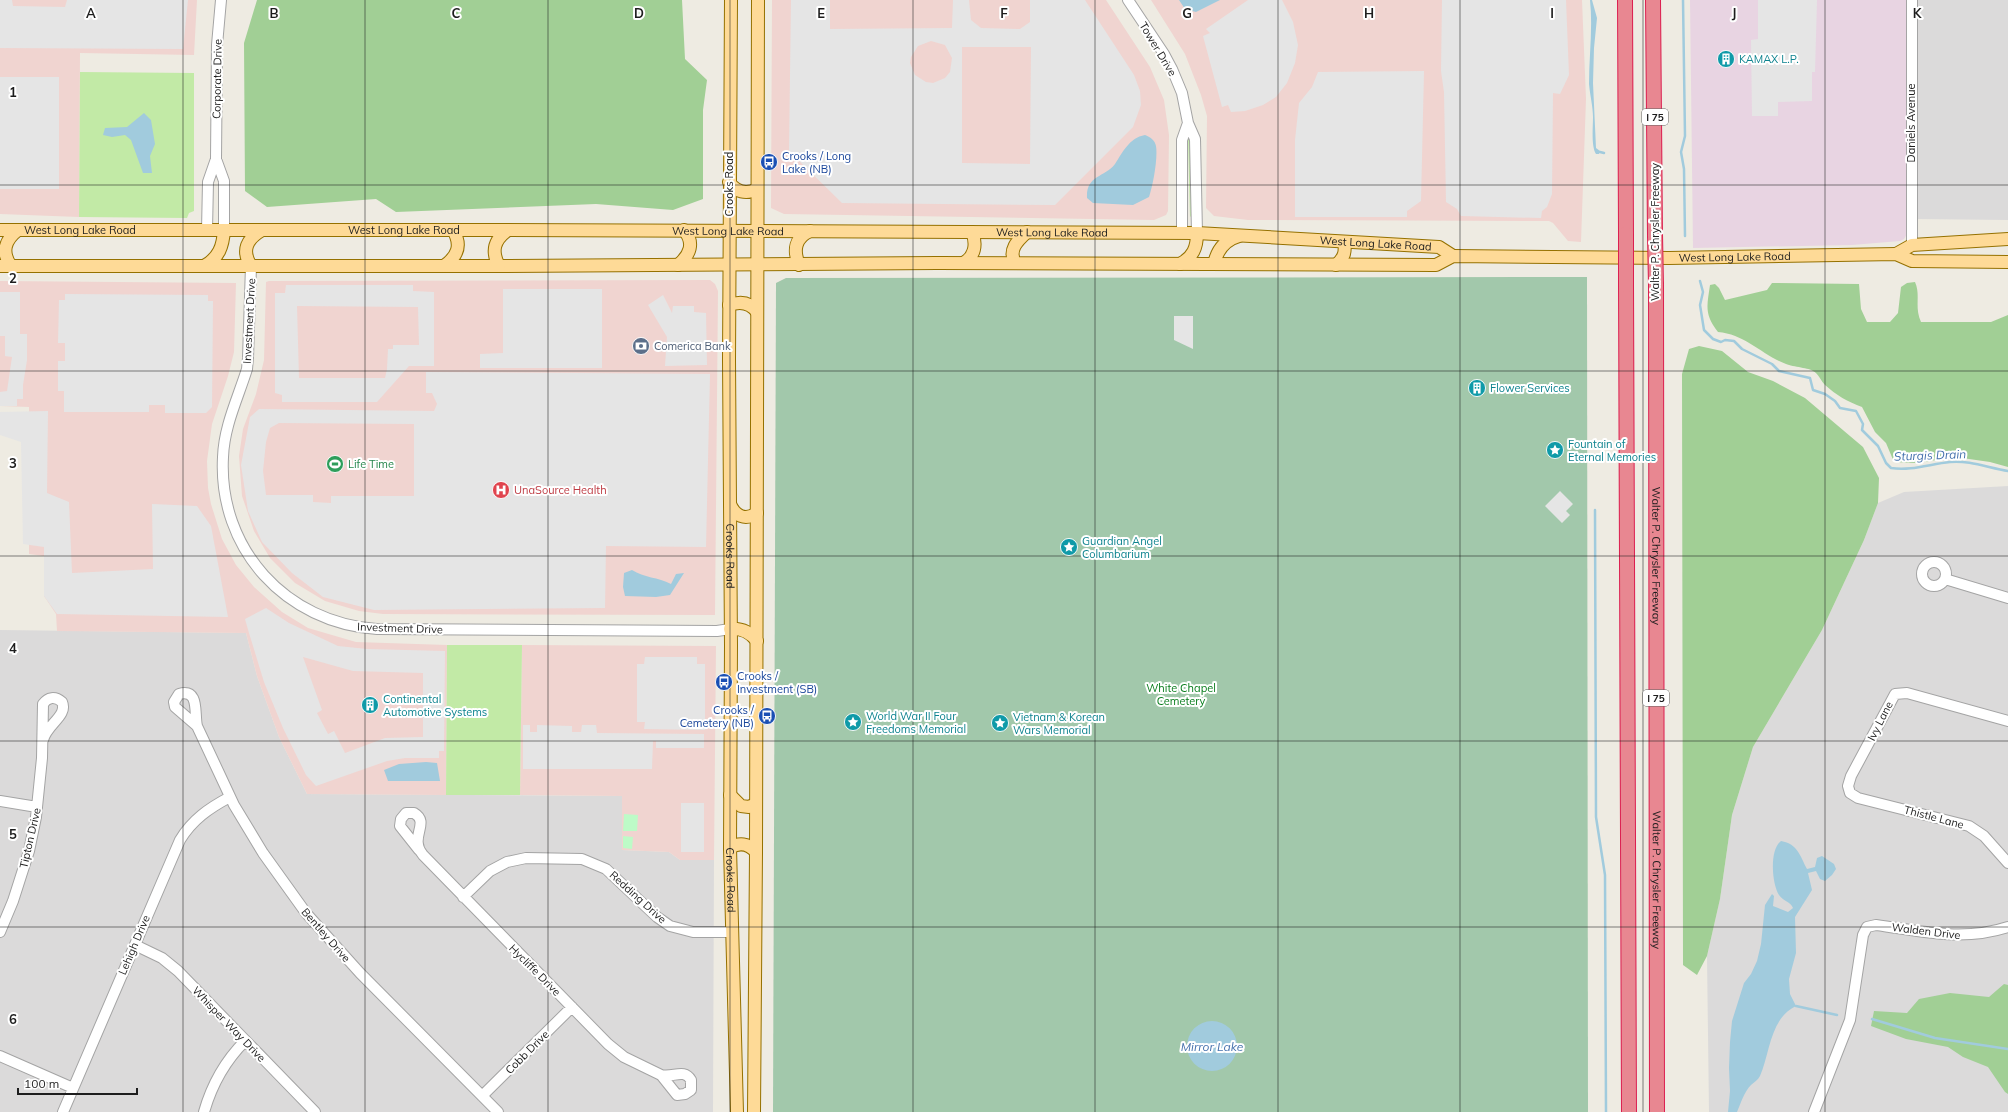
<svg xmlns="http://www.w3.org/2000/svg" width="2008" height="1112" viewBox="0 0 2008 1112" font-family="Mulish,sans-serif">
  <style>
    .residential { fill: #dbdada }
    .commercial { fill: #f0d4d0 }
    .industrial { fill: #e8d4e2 }
    .grass { fill: #c2eaa6 }
    .forest { fill: #a1cf95 }
    .cemetery { fill: #a2c8ab }
    .park { fill: #bdfbc7 }
    .parking { fill: #e5e5e5; fill-rule: evenodd }
    .water { fill: #a1cbdd }
    .lines { fill: none; stroke-linecap: round; stroke-linejoin: round }
    .stream { stroke: #a1cbdd; stroke-width: 2.5 }
    .minor-casing { stroke: #a4a4a4; stroke-width: 12 }
    .major-casing { stroke: #957100; stroke-width: 14 }
    .highway-casing { stroke: #dc1f50; stroke-width: 16 }
    .minor { stroke: #fff; stroke-width: 10 }
    .major { stroke: #feda97; stroke-width: 12 }
    .highway { stroke: #e88791; stroke-width: 14 }
    .highway-bridge-casing { stroke: #dc1f50; stroke-width: 16; stroke-linecap: butt }
    .highway-bridge { stroke: #e88791; stroke-width: 14 }
    .grid { fill: none; stroke: #1d1d1d; stroke-width: 1; stroke-opacity: 0.55 }
    .labels { text-anchor: middle; dominant-baseline: central; stroke-width: 4; stroke-linejoin: round; paint-order: stroke }
    .shield { fill: #fff; stroke: #616161; stroke-width: 1 }
    .shield-label { font-size: 10px; font-weight: bold; fill: #1d1d1d }
    .street-label { font-size: 11px; fill: #1d1d1d; stroke: #fff }
    .culture-label { font-size: 11px; fill: #0d838f; stroke: #fff; text-anchor: start }
    .transit-label { font-size: 11px; fill: #164399; stroke: #fff; text-anchor: start }
    .service-label { font-size: 11px; fill: #4e5e75; stroke: #fff; text-anchor: start }
    .leisure-label { font-size: 11px; fill: #27864d; stroke: #fff; text-anchor: start }
    .health-label { font-size: 11px; fill: #be3a42; stroke: #fff; text-anchor: start }
    .park-label { font-size: 11px; fill: #087d1c; stroke: #fff }
    .water-label { font-size: 12px; font-style: italic; fill: #4772ae; stroke: #fff }
    .grid-label { font-size: 13px; text-anchor: middle; font-weight: bold; fill: #1d1d1d; stroke: #fff; stroke-width: 4; stroke-linejoin: round; paint-order: stroke }
  </style>
  <rect width="100%" height="100%" fill="#eeebe2"/>
  <path class="residential" d="M1910,0H2008V220L1915,219Z
    M2008,486V1112H1709L1707,956L1720,899L1732,815L1753,747L1822,630L1864,540L1878,503L1904,492Z
    M0,630L246,633L257,676L279,737L307,794L622,796V850L669,852L680,860H714L713,1112H0Z"/>
  <path class="commercial" d="M0,0H197L194,55L80,53L79,217L0,214Z
    M772,0H1106L1150,67L1164,100L1169,135L1168,211L1166,215L1154,220L784,214L771,208Z
    M1151,0H1582L1586,99L1581,242L1568,241L1553,223L1549,221L1248,220L1214,216L1206,208L1207,116L1201,95L1185,54Z
    M710,280L715,284L718,291L715,615L383,614L359,611L325,601L295,583L270,558L254,531L242,496L239,456L243,429L256,394L264,360L266,282L269,281Z
    M0,281L236,283L234,352L228,376L212,424L207,461L208,488L211,504L222,539L236,565L254,587L282,612L308,628L356,642L447,645L446,795L307,794L279,737L257,676L246,633L57,631L56,614L44,596V556L29,554V407L0,406Z
    M522,645L716,646L714,860H680L669,852L622,850V796L520,795Z"/>
  <path class="industrial" d="M1690,0H1908L1907,234L1904,239L1900,241L1852,245L1693,248Z"/>
  <path class="grass" d="M80,72L194,73V211L189,213L187,218L79,217Z
    M1188,138L1190,140L1191,216L1190,217Z
    M447,645H522L520,795H446Z"/>
  <path class="forest" d="M257,0H682L685,59L707,80L703,110V199L673,210L596,204L396,212L376,199L267,207L245,191L244,43Z
    M1915,282C1921,295 1914,307 1921,322H1991L2008,315V467L1990,462L1955,457L1917,463L1894,462L1886,443L1875,432L1862,407C1848,402 1836,395 1825,385C1821,381 1818,373 1813,371C1810,368 1793,367 1786,364C1762,355 1745,334 1718,332C1704,314 1707,306 1710,285L1715,284L1719,288L1725,300L1767,290L1772,283L1859,284L1861,309L1867,322H1890L1898,313L1901,287L1907,283Z
    M1699,346L1722,351L1748,372L1773,381L1805,398L1863,447L1879,478L1878,503L1864,540L1822,630L1753,747L1732,815L1720,899L1707,956L1697,975L1683,965L1682,374L1689,349Z
    M2004,984L2008,985V1094L2005,1092L1988,1067L1963,1057L1948,1047L1906,1039L1871,1026L1874,1011L1907,1013L1919,999L1950,993L1989,997Z"/>
  <path class="cemetery" d="M1587,277L1588,1112H773L776,283L786,278Z"/>
  <path class="park" d="M624,814L638,815L637,831H623Z
    M623,836L633,837L632,849L623,848Z"/>
  <path class="parking" d="M0,0H12L13,6L65,7L67,0H188L183,49L0,48Z
    M791,0H830V29L952,28L953,0H969L971,20L981,28L1020,29L1030,22V0H1085L1134,75L1140,91L1141,105L1133,127L1055,205L842,203L789,151ZM931,41L945,45L952,58L950,72L945,78L933,83L926,82L915,75L910,63L911,57L918,46ZM962,47H1031L1030,164L962,163Z
    M1248,0H1282L1293,22L1298,45L1295,63L1287,83L1276,97L1263,105L1245,111L1231,112L1228,105L1222,107L1203,36L1210,33L1206,29Z
    M1442,0H1566L1569,75L1560,94L1553,93L1552,194L1547,207L1542,211L1541,218L1461,216L1457,209L1446,202L1444,92L1441,71Z
    M1758,0H1817L1815,72H1812V101L1778,102V116H1752L1751,40L1758,39Z
    M1424,71L1421,201L1407,211V217H1295V140L1299,103L1312,87L1318,72Z
    M0,77H59V189H0Z
    M286,285H413V291L434,292V366H409L377,402H282V395L275,393V293H285ZM297,306L418,307L419,345H393V349H388L387,369L385,378H299Z
    M503,289H602V368H480V354L503,353Z
    M0,292H20V334H27V360L23,385V399H17V406H0V392L7,391L12,357L5,356V336H0Z
    M65,294L208,295V301H213L212,407L206,413H165V405H149V412H64V391H58V361H65V343H58L59,300H65Z
    M663,295L672,313L673,306H694V312L706,313L707,365L665,366L667,337L648,305Z
    M1174,316H1193V349L1174,340Z
    M426,372L710,374L706,547L606,546L605,608L374,610L323,597L292,573L262,542L248,511L241,465L250,417L259,409L434,411L437,404L432,393H426ZM279,423L414,424V496H331V503L313,502V495H266L263,471L266,442L270,428Z
    M48,411L47,493L69,502L72,573L153,569L152,504L197,506L211,526L228,617L57,614L44,596V547L23,544L21,442L0,435V412Z
    M1560,491L1573,504L1566,511L1570,515L1562,523L1545,506Z
    M266,608L289,623L338,646L367,649L445,651L444,751H439V758H405L387,761L316,786L306,775L283,728L264,682L249,633L245,619ZM303,657L353,671L423,673V737L385,738L345,753L334,731L328,734L317,713L322,710Z
    M645,657H697V664H705V730L644,729L645,722H637V664H644Z
    M523,725H530V732H537V725L572,726V732H581L582,725H596L597,733L704,734V748H656V741H653L652,769H523Z
    M681,803H704V852H681Z"/>
  <path class="water" d="M1179,0H1220L1196,12L1185,9Z
    M1590,0H1592L1597,18L1594,48L1593,83L1596,148L1600,151L1599,154H1596C1591,146 1593,127 1593,117C1593,107 1590,95 1589,84C1589,56 1593,28 1590,0Z
    M144,113L151,120L155,144L150,156L152,173H143L131,140L125,135L112,137L103,135L105,128L127,127Z
    M1145,135C1150,137 1155,140 1156,146C1158,158 1153,185 1149,197L1133,205L1093,203L1087,198C1086,175 1104,178 1115,164C1123,152 1129,138 1145,135Z
    M632,570C644,578 658,577 671,584L676,574L684,573L670,595L656,597L625,596L623,587L624,573Z
    M426,762L437,763L440,781H388L384,770L399,764Z
    M1781,841C1798,844 1800,856 1807,869L1815,867L1817,858L1822,856L1834,864L1836,869L1832,875L1825,881L1820,879L1816,871L1808,873L1812,890L1795,917L1796,953L1789,979L1790,994L1796,1006C1770,1018 1770,1053 1760,1076C1758,1080 1754,1082 1751,1085C1744,1092 1741,1103 1737,1112H1728L1730,1091L1729,1068L1730,1042L1732,1021L1744,983L1751,974L1757,961L1761,944L1765,905L1772,894L1774,896L1773,906L1788,912L1793,908C1791,902 1783,901 1779,895C1772,884 1769,850 1781,841Z
    M1187 1046a25 25 0 1 1 50 0a25 25 0 1 1-50 0Z"/>
  <g class="lines">
    <path class="stream" d="M1683,0L1685,136L1681,152L1684,169L1685,236
      M1600,152L1604,153
      M1700,281L1703,292L1700,305L1704,330L1713,339L1721,342L1725,340L1734,341L1742,349L1772,364L1779,371L1810,378L1813,390L1825,394L1835,401L1840,408L1856,411L1863,424L1862,430L1878,446L1886,463L1891,468C1911,471 1930,464 1950,462C1969,460 1989,468 2008,471
      M1595,510L1596,817L1605,875L1606,1112
      M1796,1006L1837,1015
      M1872,1019L1935,1038L2008,1049"/>
    <g class="minor-casing">
      <path id="minor" d="M1128,0L1164,54L1172,69L1182,93L1188,123L1195,139L1197,233
        M1912,0V245
        M216,159L224,181V230
        M207,230L208,182L216,159L217,45L221,0
        M1182,233V140L1188,123
        M251,266L248,358L247,369C238,398 224,426 223,457C218,549 286,623 377,629L717,631L730,629
        M1922 574a12 12 0 1 1 24 0a12 12 0 1 1-24 0Z
        M1945,579L2008,598
        M2008,721L1907,693L1895,694L1851,776L1848,786L1850,793L1858,798L1969,826L1984,836L2008,863
        M197,726L175,707L174,702L179,694C200,688 194,714 197,726L234,805L263,853L306,913L360,973L498,1112
        M0,801L37,807
        M419,850L400,826L401,819L406,813H414C431,823 408,837 423,855L608,1044L624,1057L661,1075L677,1095L685,1094L691,1090V1080C684,1068 673,1078 661,1075
        M463,897L490,871L507,862L526,858L582,859L606,869L657,917L670,926L693,932H731
        M0,932L13,901L29,851L36,817L42,758L43,704C48,697 55,696 62,702C68,716 47,724 43,740
        M135,945L162,958L178,971L315,1112
        M0,1056L73,1088
        M482,1096L572,1007
        M63,1112L180,840C192,820 209,808 230,797
        M204,1112C212,1084 225,1061 245,1041
        M1814,1112L1850,1020L1863,935L1867,927L1876,925C1922,931 1962,942 2008,927"/>
    </g>
    <g class="major-casing">
      <g id="major">
        <path id="s1" d="M731,0L729,360L731,645L730,848L737,1112"/>
        <path d="M729,182C736,192 746,195 757,189"/>
        <path id="s2" d="M0,230H508L1197,233L1439,247L1453,256"/>
        <path d="M1896,254L1912,245L2008,239"/>
        <path d="M963,263C975,257 977,244 972,232"/>
        <path d="M1015,263C1008,250 1017,241 1027,232"/>
        <path d="M1180,264C1193,257 1197,248 1197,233"/>
        <path d="M1214,264C1217,250 1225,240 1239,236"/>
        <path d="M678,265C690,255 695,243 684,230"/>
        <path d="M799,265C793,250 795,238 810,231"/>
        <path d="M1336,265C1344,258 1346,252 1344,242"/>
        <path id="s3" d="M0,266H499L937,263L1436,265L1453,256L1669,258L1896,254L1912,261L2008,262"/>
        <path d="M11,266C1,252 5,240 18,230"/>
        <path d="M204,266C219,258 223,246 224,230"/>
        <path d="M251,266C241,250 247,239 262,230"/>
        <path d="M444,266C458,256 462,245 453,230"/>
        <path d="M499,266C491,251 494,240 508,230"/>
        <path d="M729,305C740,301 750,302 757,312"/>
        <path d="M730,504C735,516 745,521 757,513"/>
        <path d="M730,629C742,628 750,632 757,641"/>
        <path d="M730,795L741,806L749,807L756,804"/>
        <path d="M730,848C739,842 748,843 756,852"/>
        <path d="M754,1112L756,852L758,0"/>
      </g>
    </g>
    <g class="highway-casing">
      <g id="highway">
        <path d="M1625,0L1626,234"/>
        <path d="M1653,0L1655,235"/>
        <path d="M1626,285L1629,1112"/>
        <path id="s4" d="M1656,285L1657,1112"/>
      </g>
    </g>
    <use href="#minor" class="minor"/>
    <use href="#major" class="major"/>
    <use href="#highway" class="highway"/>
    <g class="highway-bridge-casing">
      <path id="highway-bridge" d="M1626,234V285
        M1655,235L1656,285"/>
    </g>
    <use href="#highway-bridge" class="highway-bridge"/>
  </g>
  <path class="grid" d="M183,0V1112M365,0V1112M548,0V1112M730,0V1112M913,0V1112M1095,0V1112M1278,0V1112M1460,0V1112M1643,0V1112M1825,0V1112M0,185H2008M0,371H2008M0,556H2008M0,741H2008M0,927H2008"/>
  <defs>
    <g id="building-disc" transform="scale(0.9)"><circle r="9.5" fill="#0f9aa8" stroke="#fff"/><path d="M-4-6H4V6H1V3H-1V6H-4ZM-2.5-4.3h1.7v1.8h-1.7ZM.8-4.3h1.7v1.8H.8ZM-2.5-1h1.7V.8h-1.7ZM.8-1h1.7V.8H.8Z" fill="#fff"/></g>
    <g id="bus-disc" transform="scale(0.9)"><circle r="9.5" fill="#1a4fb4" stroke="#fff"/><path d="M-5-6H5V4H4V6H2V4H-2V6H-4V4H-5ZM-3.5-4V0h7V-4ZM-3.5 1.2v1.5H-2V1.2ZM2 1.2v1.5H3.5V1.2Z" fill="#fff"/></g>
    <g id="bank-disc" transform="scale(0.9)"><circle r="9.5" fill="#5c6f8a" stroke="#fff"/><path d="M-6-4H6V4H-6ZM0-2.3a2.3 2.3 0 1 0 0 4.6a2.3 2.3 0 1 0 0-4.6Z" fill="#fff"/></g>
    <g id="sight-disc" transform="scale(0.9)"><circle r="9.5" fill="#0f9aa8" stroke="#fff"/><path d="M0-6L1.8-2.2L6-1.7L2.9 1.2L3.7 5.4L0 3.3L-3.7 5.4L-2.9 1.2L-6-1.7L-1.8-2.2Z" fill="#fff"/></g>
    <g id="stadium-disc" transform="scale(0.9)"><circle r="9.5" fill="#2e9e5b" stroke="#fff"/><path d="M0-5a6.5 5 0 1 0 0 10a6.5 5 0 1 0 0-10ZM-3.5-1.8h7v3.6h-7Z" fill="#fff"/></g>
    <g id="hospital-disc" transform="scale(0.9)"><circle r="9.5" fill="#e0444e" stroke="#fff"/><path d="M-5-5h3v3.5h4V-5h3V5h-3V1.5h-4V5h-3Z" fill="#fff"/></g>
  </defs>
  <g fill-rule="evenodd">
    <use href="#building-disc" x="1726" y="59"/>
    <use href="#bus-disc" x="769" y="162"/>
    <use href="#bank-disc" x="641" y="346"/>
    <use href="#building-disc" x="1477" y="388"/>
    <use href="#sight-disc" x="1555" y="450"/>
    <use href="#stadium-disc" x="335" y="464"/>
    <use href="#hospital-disc" x="501" y="490"/>
    <use href="#sight-disc" x="1069" y="547"/>
    <use href="#bus-disc" x="724" y="682"/>
    <use href="#building-disc" x="370" y="705"/>
    <use href="#bus-disc" x="767" y="716"/>
    <use href="#sight-disc" x="853" y="722"/>
    <use href="#sight-disc" x="1000" y="723"/>
  </g>
  <g class="labels">
    <g class="shield">
      <rect x="1642" y="109" width="26" height="16" rx="3"/>
      <rect x="1643" y="690" width="26" height="16" rx="3"/>
    </g>
    <g class="shield-label">
      <text x="1655" y="117">I 75</text>
      <text x="1656" y="698">I 75</text>
    </g>
    <g class="street-label">
      <text transform="translate(1158 49) rotate(59)">Tower Drive</text>
      <text transform="translate(217 79) rotate(-89)">Corporate Drive</text>
      <text transform="translate(1911 123) rotate(-90)">Daniels Avenue</text>
      <text transform="translate(729 184) rotate(-90)">Crooks Road</text>
      <text stroke="none"><textPath href="#s2" startOffset="80">West Long Lake Road</textPath></text>
      <text stroke="none"><textPath href="#s2" startOffset="404">West Long Lake Road</textPath></text>
      <text stroke="none"><textPath href="#s2" startOffset="728">West Long Lake Road</textPath></text>
      <text stroke="none"><textPath href="#s2" startOffset="1052">West Long Lake Road</textPath></text>
      <text transform="translate(1655 232) rotate(-90)">Walter P. Chrysler Freeway</text>
      <text stroke="none"><textPath href="#s2" startOffset="1376">West Long Lake Road</textPath></text>
      <text stroke="none"><textPath href="#s3" startOffset="1737">West Long Lake Road</textPath></text>
      <text transform="translate(249 321) rotate(-87)">Investment Drive</text>
      <text stroke="none"><textPath href="#s1" startOffset="556">Crooks Road</textPath></text>
      <text stroke="none"><textPath href="#s4" startOffset="271">Walter P. Chrysler Freeway</textPath></text>
      <text transform="translate(400 628) rotate(2)">Investment Drive</text>
      <text transform="translate(1880 721) rotate(-63)">Ivy Lane</text>
      <text transform="translate(1934 817) rotate(15)">Thistle Lane</text>
      <text transform="translate(30 838) rotate(-77)">Tipton Drive</text>
      <text stroke="none"><textPath href="#s1" startOffset="880">Crooks Road</textPath></text>
      <text stroke="none"><textPath href="#s4" startOffset="595">Walter P. Chrysler Freeway</textPath></text>
      <text transform="translate(638 897) rotate(42)">Redding Drive</text>
      <text transform="translate(1926 931) rotate(7)">Walden Drive</text>
      <text transform="translate(326 935) rotate(49)">Bentley Drive</text>
      <text transform="translate(134 945) rotate(-67)">Lehigh Drive</text>
      <text transform="translate(535 970) rotate(45)">Hycliffe Drive</text>
      <text transform="translate(229 1024) rotate(46)">Whisper Way Drive</text>
      <text transform="translate(527 1052) rotate(-45)">Cobb Drive</text>
    </g>
    <g class="culture-label">
      <text x="1739" y="59">KAMAX L.P.</text>
      <text x="1490" y="388">Flower Services</text>
      <text x="1568" y="444">Fountain of<tspan x="1568" dy="13">Eternal Memories</tspan></text>
      <text x="1082" y="541">Guardian Angel<tspan x="1082" dy="13">Columbarium</tspan></text>
      <text x="383" y="699">Continental<tspan x="383" dy="13">Automotive Systems</tspan></text>
      <text x="866" y="716">World War II Four<tspan x="866" dy="13">Freedoms Memorial</tspan></text>
      <text x="1013" y="717">Vietnam &amp; Korean<tspan x="1013" dy="13">Wars Memorial</tspan></text>
    </g>
    <g class="transit-label">
      <text x="782" y="156">Crooks / Long<tspan x="782" dy="13">Lake (NB)</tspan></text>
      <text x="737" y="676">Crooks /<tspan x="737" dy="13">Investment (SB)</tspan></text>
      <text x="754" y="710" text-anchor="end">Crooks /<tspan x="754" dy="13">Cemetery (NB)</tspan></text>
    </g>
    <g class="service-label">
      <text x="654" y="346">Comerica Bank</text>
    </g>
    <g class="leisure-label">
      <text x="348" y="464">Life Time</text>
    </g>
    <g class="health-label">
      <text x="514" y="490">UnaSource Health</text>
    </g>
    <g class="park-label">
      <text x="1181" y="688">White Chapel<tspan x="1181" dy="13">Cemetery</tspan></text>
    </g>
    <g class="water-label">
      <text transform="translate(1930 455) rotate(-2)">Sturgis Drain</text>
      <text x="1212" y="1046">Mirror Lake</text>
    </g>
  </g>
  <g class="grid-label">
    <text x="91" y="18">A</text>
    <text x="274" y="18">B</text>
    <text x="456" y="18">C</text>
    <text x="639" y="18">D</text>
    <text x="821" y="18">E</text>
    <text x="1004" y="18">F</text>
    <text x="1187" y="18">G</text>
    <text x="1369" y="18">H</text>
    <text x="1552" y="18">I</text>
    <text x="1734" y="18">J</text>
    <text x="1917" y="18">K</text>
    <text x="13" y="97">1</text>
    <text x="13" y="283">2</text>
    <text x="13" y="468">3</text>
    <text x="13" y="653">4</text>
    <text x="13" y="839">5</text>
    <text x="13" y="1024">6</text>
  </g>
  <path d="M18 1088v6h119v-6" fill="none" stroke="#1d1d1d" stroke-width="2"/>
  <text x="24" y="1088" font-size="12" fill="#1d1d1d" stroke="#ffffff" stroke-width="3" paint-order="stroke">100 m</text>
</svg>
